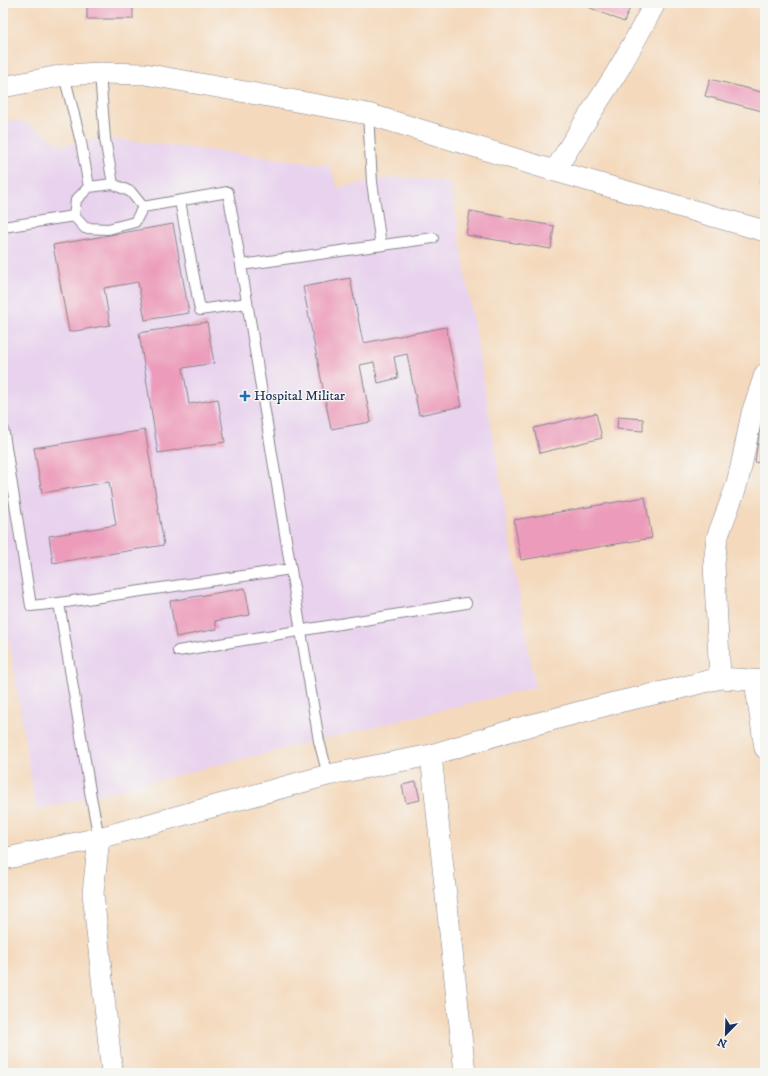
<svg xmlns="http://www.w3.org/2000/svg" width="768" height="1076" viewBox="0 0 768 1076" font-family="'IM FELL DW Pica',serif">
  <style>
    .built { fill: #e8d2ee }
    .building { fill: #ec9bba }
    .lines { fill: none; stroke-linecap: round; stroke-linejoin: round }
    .service-casing { stroke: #88848d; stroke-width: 12 }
    .minor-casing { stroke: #88848d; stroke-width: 22 }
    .service { stroke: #fff; stroke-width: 10 }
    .minor { stroke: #fff; stroke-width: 21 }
    .poi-dot { fill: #1f6fb2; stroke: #f6f6f2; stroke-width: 1.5 }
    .labels { text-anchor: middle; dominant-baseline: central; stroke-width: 3; stroke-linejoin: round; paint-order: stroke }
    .poi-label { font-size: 14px; fill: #1b2f5e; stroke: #f6f6f2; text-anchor: start }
  </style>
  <rect width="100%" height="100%" fill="#f6f6f2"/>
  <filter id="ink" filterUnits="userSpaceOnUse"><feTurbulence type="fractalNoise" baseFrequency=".025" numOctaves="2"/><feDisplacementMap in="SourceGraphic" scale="8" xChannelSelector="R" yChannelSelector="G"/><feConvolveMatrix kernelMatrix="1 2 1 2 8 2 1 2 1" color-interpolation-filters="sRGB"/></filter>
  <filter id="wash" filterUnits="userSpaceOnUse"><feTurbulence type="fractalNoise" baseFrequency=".012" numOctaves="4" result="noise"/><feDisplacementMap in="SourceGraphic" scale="16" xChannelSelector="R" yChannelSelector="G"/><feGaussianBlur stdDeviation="0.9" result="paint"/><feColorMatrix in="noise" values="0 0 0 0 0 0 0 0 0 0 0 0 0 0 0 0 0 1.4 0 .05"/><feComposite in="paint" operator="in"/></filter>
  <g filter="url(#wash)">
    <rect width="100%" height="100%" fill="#f4d9bc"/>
    <path class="built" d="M3,120L25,122L61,145L108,138L330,165L337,188L397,177L450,182L535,687L36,810L3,603Z"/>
    <g id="blocks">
      <path class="building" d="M87,3H133V19H87Z
        M588,3H632L624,22L586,6Z
        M710,79L765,93V101L762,111L705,96Z
        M764,169H765V186L760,185Z
        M470,211L554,226L551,249L466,235Z
        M173,224L189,313L145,320L138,282L104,288L110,325L69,332L53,245Z
        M350,278L363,343L446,327L462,406L419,415L407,354L394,357L398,378L378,383L374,362L360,365L371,422L331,429L303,287Z
        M207,322L214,363L183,368L189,404L218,399L225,442L158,453L139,333Z
        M763,406L765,407V464L755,462Z
        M596,413L602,438L540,453L534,428Z
        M618,417L643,419V431L617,429Z
        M145,430L164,545L53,563L49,536L116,525L109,482L42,493L34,448Z
        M645,497L652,538L521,560L514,520Z
        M245,588L250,615L215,621L217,629L176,637L170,601Z
        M416,782L420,800L406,803L402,785Z"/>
    </g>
  </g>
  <g filter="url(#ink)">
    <use href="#blocks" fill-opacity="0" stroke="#88848d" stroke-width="1"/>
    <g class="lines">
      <g class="service-casing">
        <path id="service" d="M100,73L105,139L113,184
          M64,75L81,142L89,187
          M368,114L372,182L381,245
          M180,201L200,310L247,303
          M143,207L131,192L113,184L89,187L76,200L74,216L85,228L108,229L135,222L143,207L228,192L241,265L319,741L328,775
          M3,227L74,216
          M241,265L433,238
          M3,428L31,606L59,603L291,569
          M59,603L91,797L99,838
          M178,651L466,603"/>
      </g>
      <g class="minor-casing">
        <path id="minor" d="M3,87L64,75L100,73L145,74L368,114L555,171L765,231
          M555,171C574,138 595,107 615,75C629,52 642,27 655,3
          M720,678L714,564L717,538L736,487L741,467L752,413L765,374
          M755,681L765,748
          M431,755L465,1073
          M99,838L93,893L112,1073
          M3,859L99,838L328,775L431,755L513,730L614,703L672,690L720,678L765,681"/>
      </g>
      <use href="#service" class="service"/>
      <use href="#minor" class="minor"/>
    </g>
  </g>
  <path class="poi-dot" d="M243 390h4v4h4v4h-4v4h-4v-4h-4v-4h4z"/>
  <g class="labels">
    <g class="poi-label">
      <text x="254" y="396">Hospital Militar</text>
    </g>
  </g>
  <rect width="768" height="1076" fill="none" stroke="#f6f6f2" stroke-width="16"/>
  <g transform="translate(726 1034) rotate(203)" stroke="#f6f6f2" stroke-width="3" paint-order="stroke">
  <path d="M0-3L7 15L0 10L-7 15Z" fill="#1b2f5e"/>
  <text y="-6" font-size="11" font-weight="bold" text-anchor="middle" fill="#1b2f5e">N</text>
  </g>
</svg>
